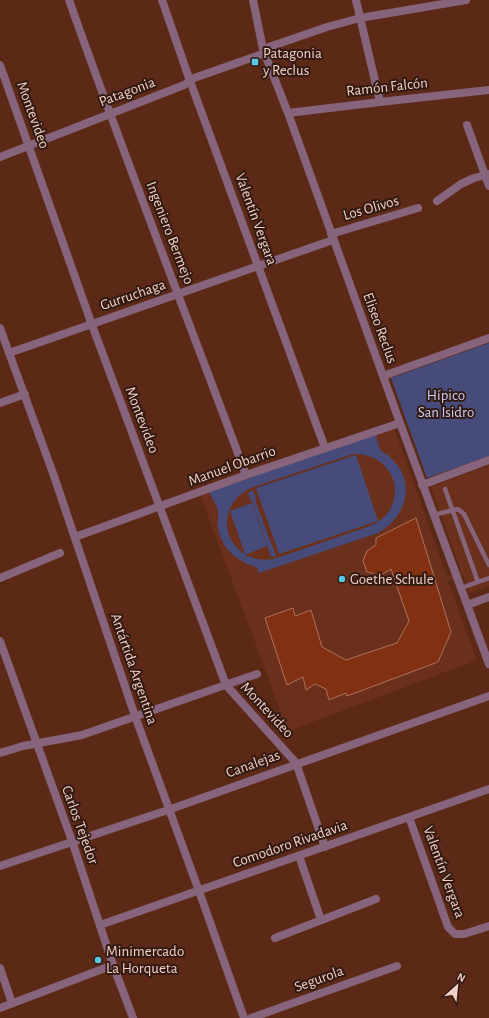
<svg xmlns="http://www.w3.org/2000/svg" width="489" height="1018" viewBox="0 0 489 1018" font-family="'Alegreya Sans',sans-serif">
  <style>
    .built { fill: #6b301c }
    .green { fill: #474b79; fill-rule: evenodd }
    .building { fill: #813011; stroke: #ad725e }
    .lines { fill: none; stroke-linecap: round; stroke-linejoin: round }
    .service { stroke: #86647b; stroke-width: 4.5 }
    .minor { stroke: #86647b; stroke-width: 8 }
    .poi-dot { fill: #5bc8e6; stroke: #321a12; stroke-width: 1.5 }
    .labels { text-anchor: middle; dominant-baseline: central; stroke-width: 4; stroke-linejoin: round; paint-order: stroke }
    .poi-label { font-size: 15px; fill: #f0cfc4; stroke: #321a12; text-anchor: start }
    .street-label { font-size: 15px; fill: #f0cfc4; stroke: #321a12 }
    .park-label { font-size: 15px; fill: #c7cdf8; stroke: #321a12 }
  </style>
  <rect width="100%" height="100%" fill="#5c2917"/>
  <path class="built" d="M394,428L447,577L461,571L431,487L489,465V586L469,593L463,575L448,581L477,660L288,731L200,494Z"/>
  <path class="green" d="M489,343V456L427,478L391,378Z
    M376,434C377,439 378,445 380,449C382,452 385,453 388,455C392,459 397,464 400,469C414,494 401,520 378,533L259,573L257,567C237,562 221,548 218,527C217,522 219,516 218,511C217,505 212,498 209,492ZM353,454C398,453 412,508 370,526L277,558C266,561 256,560 245,555L267,546L252,503L230,511L245,554C217,536 223,499 253,487Z
    M356,455L378,521L279,554L256,488Z
    M253,490L256,499L255,500L276,556L271,557L252,501H251L248,493Z"/>
  <path class="building" d="M416,518L451,632L438,662L347,696L346,693L329,700L326,689L315,684L306,690L303,677L287,685L265,618L293,608L295,616L311,610L322,647L346,660L397,643L409,621L391,569L381,575L367,572L363,561L367,551L376,545V538Z"/>
  <g class="lines">
    <path class="service" d="M445,489L478,582
      M433,515L458,509L464,514L489,565
      M461,588L489,578"/>
    <path class="minor" d="M69,0C125,159 187,316 246,475
      M162,0L190,81L325,448
      M253,0L263,49L288,113L400,423L489,664
      M356,0L380,102
      M263,49L327,27L360,18L466,0
      M0,65L92,325L226,685L296,763L325,847
      M288,113L380,102L489,90
      M467,125L489,186
      M0,157L184,85L194,78L265,53
      M437,201L461,184L474,178L489,174
      M331,234L418,208
      M0,328L54,476L135,716L199,891L244,1018
      M9,353L333,240
      M383,376L489,338
      M0,403L25,394
      M422,485L489,460
      M75,537L246,475L400,423
      M0,578L60,553
      M467,605L489,597
      M0,641L72,841L113,965L133,1018
      M0,753L23,746L82,735L257,674
      M409,817L448,927L455,934H464L489,926
      M299,856L321,920
      M0,866L168,810L489,696
      M100,925L489,789
      M275,938L376,899
      M0,968L12,1003
      M0,1008L113,965
      M251,1018L397,966"/>
  </g>
  <g class="poi-dot">
    <rect x="251" y="58" width="8" height="8" rx="2"/>
    <circle cx="342" cy="579" r="4"/>
    <circle cx="98" cy="960" r="4"/>
  </g>
  <g class="labels">
    <g class="poi-label">
      <text x="263" y="53">Patagonia<tspan x="263" dy="17">y Reclus</tspan></text>
      <text x="350" y="579">Goethe Schule</text>
      <text x="106" y="951">Minimercado<tspan x="106" dy="17">La Horqueta</tspan></text>
    </g>
    <g class="street-label">
      <text transform="translate(387 87) rotate(-6)">Ramón Falcón</text>
      <text transform="translate(127 92) rotate(-21)">Patagonia</text>
      <text transform="translate(33 115) rotate(70)">Montevideo</text>
      <text transform="translate(371 208) rotate(-16)">Los Olivos</text>
      <text transform="translate(256 219) rotate(70)">Valentín Vergara</text>
      <text transform="translate(170 233) rotate(69)">Ingeniero Bermejo</text>
      <text transform="translate(133 295) rotate(-19)">Gurruchaga</text>
      <text transform="translate(380 328) rotate(70)">Eliseo Reclus</text>
      <text transform="translate(142 420) rotate(69)">Montevideo</text>
      <text transform="translate(232 466) rotate(-20)">Manuel Obarrio</text>
      <text transform="translate(134 669) rotate(71)">Antártida Argentina</text>
      <text transform="translate(267 710) rotate(47)">Montevideo</text>
      <text transform="translate(253 764) rotate(-20)">Canalejas</text>
      <text transform="translate(80 825) rotate(70)">Carlos Tejedor</text>
      <text transform="translate(290 844) rotate(-19)">Comodoro Rivadavia</text>
      <text transform="translate(444 872) rotate(70)">Valentín Vergara</text>
      <text transform="translate(319 979) rotate(-20)">Segurola</text>
    </g>
    <g class="park-label">
      <text x="446" y="395">Hípico<tspan x="446" dy="17">San Isidro</tspan></text>
    </g>
  </g>
  <g transform="translate(457 986) rotate(27)" stroke="#321a12" stroke-width="3" paint-order="stroke">
  <path d="M0-3L7 15L0 10L-7 15Z" fill="#f0cfc4"/>
  <text y="-6" font-size="11" font-weight="bold" text-anchor="middle" fill="#f0cfc4">N</text>
  </g>
</svg>
